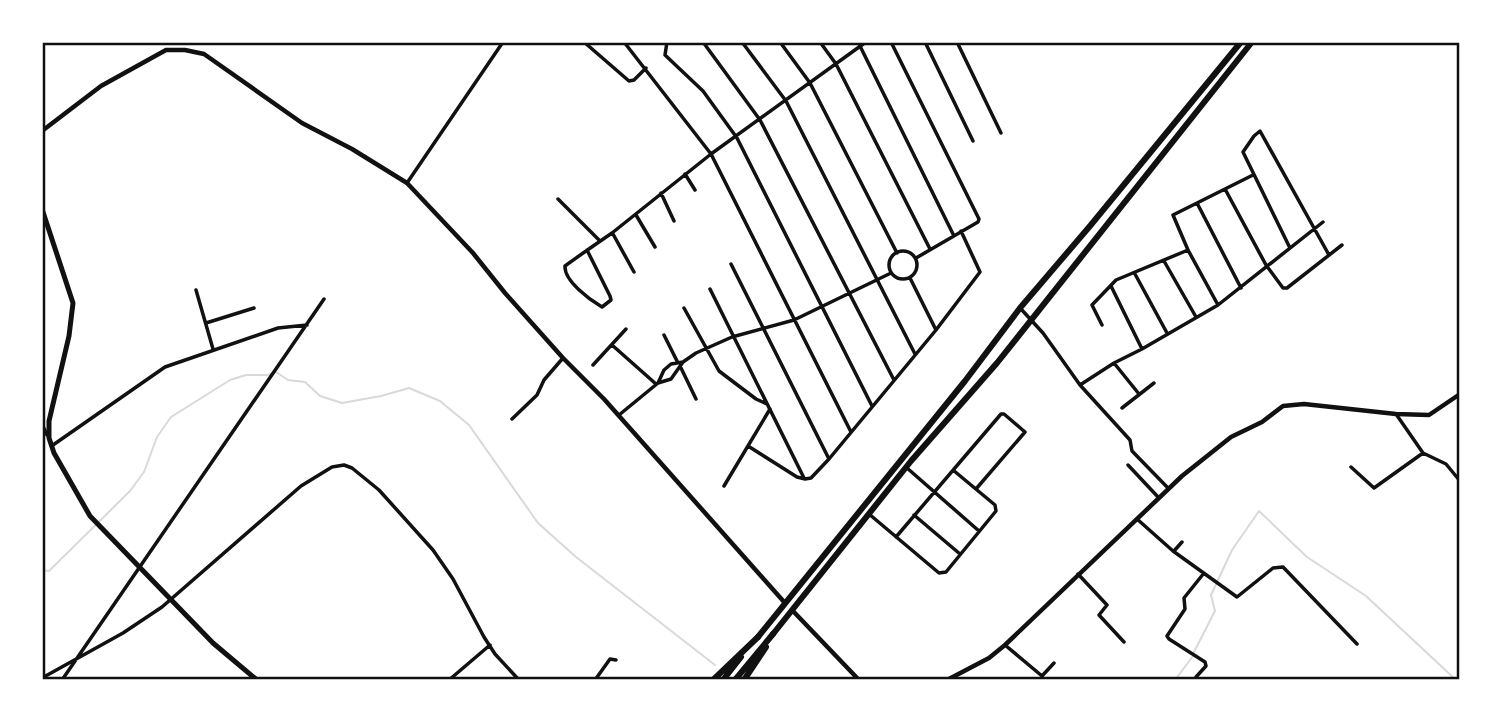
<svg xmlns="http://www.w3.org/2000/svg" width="1502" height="722" viewBox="0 0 1502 722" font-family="Roboto,sans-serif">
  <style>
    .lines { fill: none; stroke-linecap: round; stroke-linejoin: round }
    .stream { stroke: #d9d9d9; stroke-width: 2 }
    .minor { stroke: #111; stroke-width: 3.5 }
    .tertiary { stroke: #111; stroke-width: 4.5 }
    .secondary { stroke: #111; stroke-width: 5 }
    .trunk { stroke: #111; stroke-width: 6 }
    .motorway { stroke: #111; stroke-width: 6 }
    .neatline { fill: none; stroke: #111; stroke-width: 2.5 }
  </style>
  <rect width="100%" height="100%" fill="#fff"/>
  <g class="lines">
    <path class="stream" d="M42,570L49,571L130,491L144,472L157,437L171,417L230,380L246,375H268L276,372L288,380L305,382L320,396L342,403L381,396L409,388L440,401L469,425L538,523L576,557L715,665
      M1194,652L1215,611L1211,595L1232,550L1259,511L1307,557L1366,596L1456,680
      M1175,680L1193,656"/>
    <path class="minor" d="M584,42L629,81L634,80L646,68
      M624,42L711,154L851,432
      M667,42L665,55L703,91L737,138L872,406
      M703,42L760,120L894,380
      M742,42L786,101L915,354
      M780,42L810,83L897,253
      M820,42L836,64L930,249
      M858,42L953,234
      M891,42L979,219L978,222L916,258
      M925,42L973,141
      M957,42L1001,133
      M685,174L695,190
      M407,183L503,42
      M1225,189L1266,265L1283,288H1287L1342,245
      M661,193L674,221
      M558,199L600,241
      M1197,203L1241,288
      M636,215L655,247
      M613,234L634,272
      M1289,246L1243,152L1254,136L1260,131L1329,255
      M587,250L610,296L611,300L602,307C590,300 564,281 565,266C580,255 596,244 612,233L711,154L866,42
      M889 265a14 14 0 1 1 28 0a14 14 0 1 1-28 0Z
      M1164,261L1196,317
      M731,264L829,459
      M1135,274L1167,333
      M910,278L936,330
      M1111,286L1142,349
      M710,289L804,478
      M196,290L213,349
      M1218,305L1188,250L1173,215L1253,175
      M684,308L719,371L756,399L767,404
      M1021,309L1043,333L1080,385L1114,363L1142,349L1218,305L1323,222
      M206,323L254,308
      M1102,325L1092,305L1116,280L1188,250
      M664,335L677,361
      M612,345L656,384
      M1114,363L1139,394
      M593,365L626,329
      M681,368L696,399
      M658,383L664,370L671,364L683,362L696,353L732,337L794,320L891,273
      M1080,385L1130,440L1132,451L1168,488
      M1122,408L1154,383
      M1396,414L1423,453L1446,464L1460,481
      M619,415L658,383L671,379L683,362
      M512,419L537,395L544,380L563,358
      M42,424L47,435
      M53,445L165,367L278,328L307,325
      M748,446L797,477L805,479
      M1128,465L1158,497
      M1351,467L1374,488L1423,453
      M907,468L979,531
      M805,479L811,478L829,459L936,330L980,272L961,231
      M724,486L770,409
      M869,514L939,573L946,572L996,511L995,505L953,470
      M914,515L960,554
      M1137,519L1173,551L1237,597L1273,568L1283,567L1357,644
      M896,537L1001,414H1004L1025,432L976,489
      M1174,551L1182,542
      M1078,574L1107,605L1099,615L1124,642
      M1005,645L1042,676L1054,663
      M42,678L123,633L162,607L301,486L332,467L344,465L352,468L379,490L433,550L453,579L484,637L495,654L519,680
      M62,680L324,299
      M449,680L490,645
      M595,680L610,659L616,660
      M1197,680L1196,677L1206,666L1205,662L1169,639L1167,636L1185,609L1184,598L1204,573"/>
    <path class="tertiary" d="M42,131L101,86L166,50H185L204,54L302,123L352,149L407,183L473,253L505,293L563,358L604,399L785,603
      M792,610L859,680
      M947,680L989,658L1005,645L1182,476L1231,437L1262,422L1283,406L1304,404L1396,414L1429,415L1460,394"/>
    <path class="secondary" d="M42,209L73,303L69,336L49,421V438L54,453L90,516L213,643L257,680"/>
    <path class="trunk" d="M773,634L911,461L997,363L1252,42
      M758,637L965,381L1020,308L1090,226L1241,42"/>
    <path class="motorway" d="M713,680L758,637
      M723,680L741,657
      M735,680L773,634
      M744,680L766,647"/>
  </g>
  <rect width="1502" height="722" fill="none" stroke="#ffffff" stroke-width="88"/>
  <rect x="44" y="44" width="1414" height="634" class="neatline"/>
</svg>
